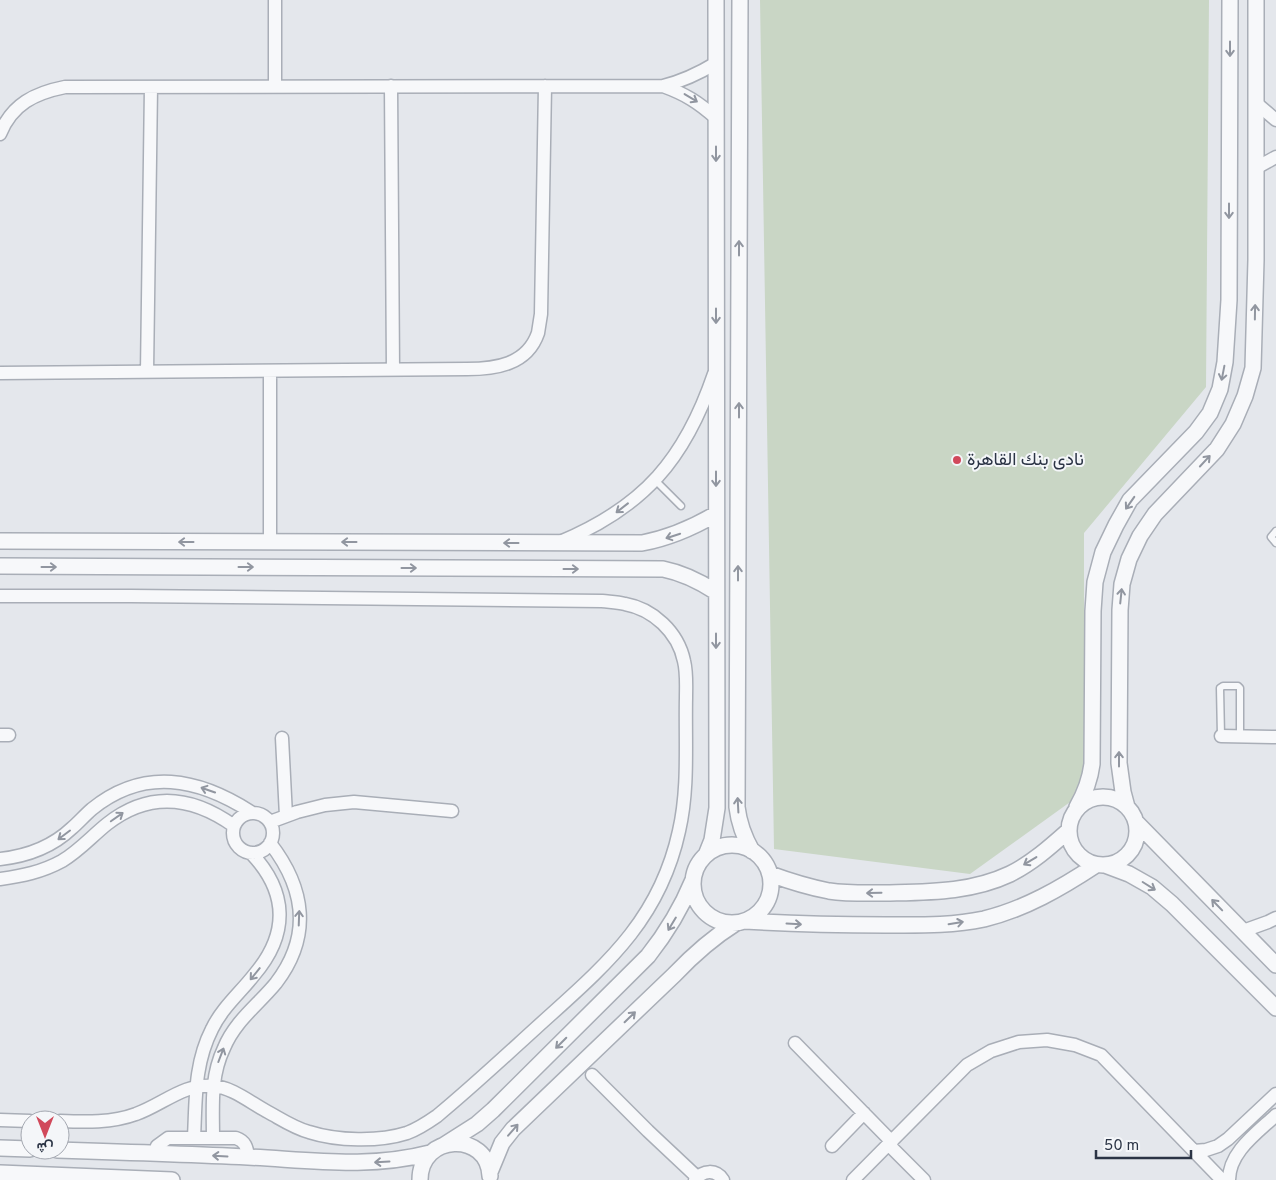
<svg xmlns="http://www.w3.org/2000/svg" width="1276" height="1180" viewBox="0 0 1276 1180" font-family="Overpass,Vazirmatn,sans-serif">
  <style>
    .green { fill: #c9d6c5 }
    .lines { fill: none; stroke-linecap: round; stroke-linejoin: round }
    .service-casing { stroke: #a9aeb7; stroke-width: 9 }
    .minor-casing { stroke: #a9aeb7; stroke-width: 15 }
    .tertiary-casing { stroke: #a9aeb7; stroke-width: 18 }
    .service { stroke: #f7f8fa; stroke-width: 6 }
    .minor { stroke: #f7f8fa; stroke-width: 12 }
    .tertiary { stroke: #f7f8fa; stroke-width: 15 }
    .oneway { stroke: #9196a0 }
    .poi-dot { fill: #d1495b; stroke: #f4f6f9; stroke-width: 2 }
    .labels { text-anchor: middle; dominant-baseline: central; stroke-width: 4; stroke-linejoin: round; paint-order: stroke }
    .poi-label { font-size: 18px; fill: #2b3445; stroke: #f4f6f9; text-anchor: start }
  </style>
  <rect width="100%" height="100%" fill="#e4e7ec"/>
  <path class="green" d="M760,0H1209L1206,387L1084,533V792L970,874L774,849Z"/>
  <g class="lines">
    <g class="service-casing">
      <path id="service" d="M655,480L681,506
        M1276,531L1271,537L1276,543
        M1221,736L1220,688L1223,686H1238L1240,688V736"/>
    </g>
    <g class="minor-casing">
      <path id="minor" d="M275,0V86
        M391,86L393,370
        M663,86C685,94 698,102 716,118
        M1256,103L1276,120
        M0,134C12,104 35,93 65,87L663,86C683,81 698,74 716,63
        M1256,168L1276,157
        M147,372L151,87
        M0,373L467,369C495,369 527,365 538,333C539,327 540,320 541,314L545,86
        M270,542V372
        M560,542C644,507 685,459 714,374
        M0,596H131L602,601C610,602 617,602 625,604C653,609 678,632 684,661C687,673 686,686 686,698C685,742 689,788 679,831C659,923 602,968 536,1028C503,1058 471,1088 437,1116C427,1123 418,1129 407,1133C379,1142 337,1141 309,1132C294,1128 281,1119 268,1112C251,1103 232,1087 213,1086C184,1083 162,1105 136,1114C112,1123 85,1122 60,1121
        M0,735H9
        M1221,736L1276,737
        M282,738L286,816
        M233 833a20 20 0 1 1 40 0a20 20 0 1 1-40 0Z
        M270,822L297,812L325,805L354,802L452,811
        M0,859C28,856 52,847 72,828C79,822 85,815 92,809C144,767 198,778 251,812
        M0,879C22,876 42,872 62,861C79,851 92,836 107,824C149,791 192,796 234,826
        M1243,931L1268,922L1276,918
        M795,1043L892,1142
        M592,1075L648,1131L697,1177
        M0,1120L30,1121
        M194,1137C196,1100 194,1064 212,1029C222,1008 240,993 254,975C289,934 288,892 251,853
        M213,1138C213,1107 210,1077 224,1048C235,1021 258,1005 276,983C312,936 305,888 270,843
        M889,1145L924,1180
        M832,1146L864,1113
        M1194,1151L1206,1150L1218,1146L1228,1139L1276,1094
        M155,1153L157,1146L168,1138H236C245,1141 247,1147 248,1157
        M695,1180C703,1170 716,1169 723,1180
        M853,1180L967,1065L991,1051L1019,1042L1047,1040L1075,1045L1101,1055L1222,1180
        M1229,1180C1229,1152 1257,1133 1276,1115"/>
    </g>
    <g class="tertiary-casing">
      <path id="tertiary" d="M740,0L737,807C739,824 744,837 752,851
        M0,541L642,543C669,538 692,528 716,514
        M0,566L663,569C683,573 699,581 716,592
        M1069 831a34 34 0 1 1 68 0a34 34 0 1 1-68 0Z
        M1077,807C1085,793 1090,780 1092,764L1093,611L1095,582L1103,552L1116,525L1130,500L1196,432L1210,413L1220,389L1225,362L1229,300L1230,0
        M1127,807L1123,792L1119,763L1120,610L1122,584L1129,559L1140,536L1155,514L1217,449L1233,424L1245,396L1253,368L1256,260V0
        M1136,822L1276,965
        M693 884a39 39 0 1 1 78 0a39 39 0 1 1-78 0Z
        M706,855L712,840L717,808L716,0
        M1105,865L1129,874L1152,887L1172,904L1276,1008
        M770,874C789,881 808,887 829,891C849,894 870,893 890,893C931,892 972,892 1010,874C1032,863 1050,847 1068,831
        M745,921C792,924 839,925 886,925C919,925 951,926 984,919C1025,909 1061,888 1096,865
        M444,1145L477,1124L493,1110L648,956C667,932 681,909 693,880
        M0,1148L30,1149
        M57,1150C121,1152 185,1154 248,1157C310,1160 369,1169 430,1153
        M490,1172L502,1143L513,1129L674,975C693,955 712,938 736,923
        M0,1173L172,1180
        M420,1180C420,1133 488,1131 490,1176"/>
    </g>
    <use href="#service" class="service"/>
    <use href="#minor" class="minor"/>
    <use href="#tertiary" class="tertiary"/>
  </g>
  <defs><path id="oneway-shaft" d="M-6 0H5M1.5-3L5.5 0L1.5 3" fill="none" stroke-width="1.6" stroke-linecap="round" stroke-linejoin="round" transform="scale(1.25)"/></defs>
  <g class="oneway">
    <use href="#oneway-shaft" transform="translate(1230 49) rotate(90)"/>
    <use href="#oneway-shaft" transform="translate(691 98) rotate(31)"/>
    <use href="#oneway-shaft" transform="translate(716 154) rotate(90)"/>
    <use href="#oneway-shaft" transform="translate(1229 211) rotate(90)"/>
    <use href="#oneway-shaft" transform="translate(739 248) rotate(-90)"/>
    <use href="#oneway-shaft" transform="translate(1255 312) rotate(-89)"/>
    <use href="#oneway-shaft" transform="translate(716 316) rotate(90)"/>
    <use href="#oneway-shaft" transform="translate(1223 373) rotate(101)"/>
    <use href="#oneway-shaft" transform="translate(739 410) rotate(-90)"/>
    <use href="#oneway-shaft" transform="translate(1205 461) rotate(-47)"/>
    <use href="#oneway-shaft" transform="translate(716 479) rotate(90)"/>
    <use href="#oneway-shaft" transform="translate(1130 503) rotate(125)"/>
    <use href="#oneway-shaft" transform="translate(622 508) rotate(142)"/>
    <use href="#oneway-shaft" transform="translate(673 536) rotate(162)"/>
    <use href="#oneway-shaft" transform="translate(186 542) rotate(-180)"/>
    <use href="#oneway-shaft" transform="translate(349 542) rotate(-180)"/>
    <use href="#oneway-shaft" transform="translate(511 543) rotate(-180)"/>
    <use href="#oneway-shaft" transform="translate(49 567)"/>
    <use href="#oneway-shaft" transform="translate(246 567)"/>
    <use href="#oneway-shaft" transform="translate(409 568)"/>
    <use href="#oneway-shaft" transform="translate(571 569)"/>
    <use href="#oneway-shaft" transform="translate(738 573) rotate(-90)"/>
    <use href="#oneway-shaft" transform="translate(1121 596) rotate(-84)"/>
    <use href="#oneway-shaft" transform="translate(716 641) rotate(90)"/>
    <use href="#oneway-shaft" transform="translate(1119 759) rotate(-90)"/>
    <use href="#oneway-shaft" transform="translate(208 790) rotate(-161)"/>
    <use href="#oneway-shaft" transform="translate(738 805) rotate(-93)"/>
    <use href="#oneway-shaft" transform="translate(117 817) rotate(-35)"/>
    <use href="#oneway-shaft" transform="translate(64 835) rotate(143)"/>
    <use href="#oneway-shaft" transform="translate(1030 861) rotate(149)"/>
    <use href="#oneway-shaft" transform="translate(1149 886) rotate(32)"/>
    <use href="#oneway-shaft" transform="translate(874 893) rotate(179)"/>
    <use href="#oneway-shaft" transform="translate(1217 905) rotate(-134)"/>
    <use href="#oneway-shaft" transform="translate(299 918) rotate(-88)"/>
    <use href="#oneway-shaft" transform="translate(956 923) rotate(-9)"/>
    <use href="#oneway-shaft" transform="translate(672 924) rotate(121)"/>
    <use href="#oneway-shaft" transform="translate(794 924) rotate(3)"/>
    <use href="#oneway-shaft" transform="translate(255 974) rotate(129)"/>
    <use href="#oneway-shaft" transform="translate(630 1017) rotate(-44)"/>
    <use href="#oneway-shaft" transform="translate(561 1043) rotate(135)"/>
    <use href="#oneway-shaft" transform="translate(221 1055) rotate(-69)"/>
    <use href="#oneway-shaft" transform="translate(513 1130) rotate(-49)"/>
    <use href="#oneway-shaft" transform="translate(220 1156) rotate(-177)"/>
    <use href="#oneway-shaft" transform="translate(382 1162) rotate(177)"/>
  </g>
  <circle class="poi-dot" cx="957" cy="460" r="5"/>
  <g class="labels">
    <g class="poi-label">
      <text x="967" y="460">نادى بنك القاهرة</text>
    </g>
  </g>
  <g transform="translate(45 1135) rotate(180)"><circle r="24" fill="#f4f6f9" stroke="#a4a8b1"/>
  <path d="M0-4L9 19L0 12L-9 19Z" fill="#d1495b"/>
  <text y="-8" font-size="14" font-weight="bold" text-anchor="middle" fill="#2b3445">ش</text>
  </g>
  <path d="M1096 1150v8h95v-8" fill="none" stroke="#2b3445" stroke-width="2.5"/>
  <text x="1104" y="1150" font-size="15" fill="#2b3445" stroke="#f4f6f9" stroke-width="4" paint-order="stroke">50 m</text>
</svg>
